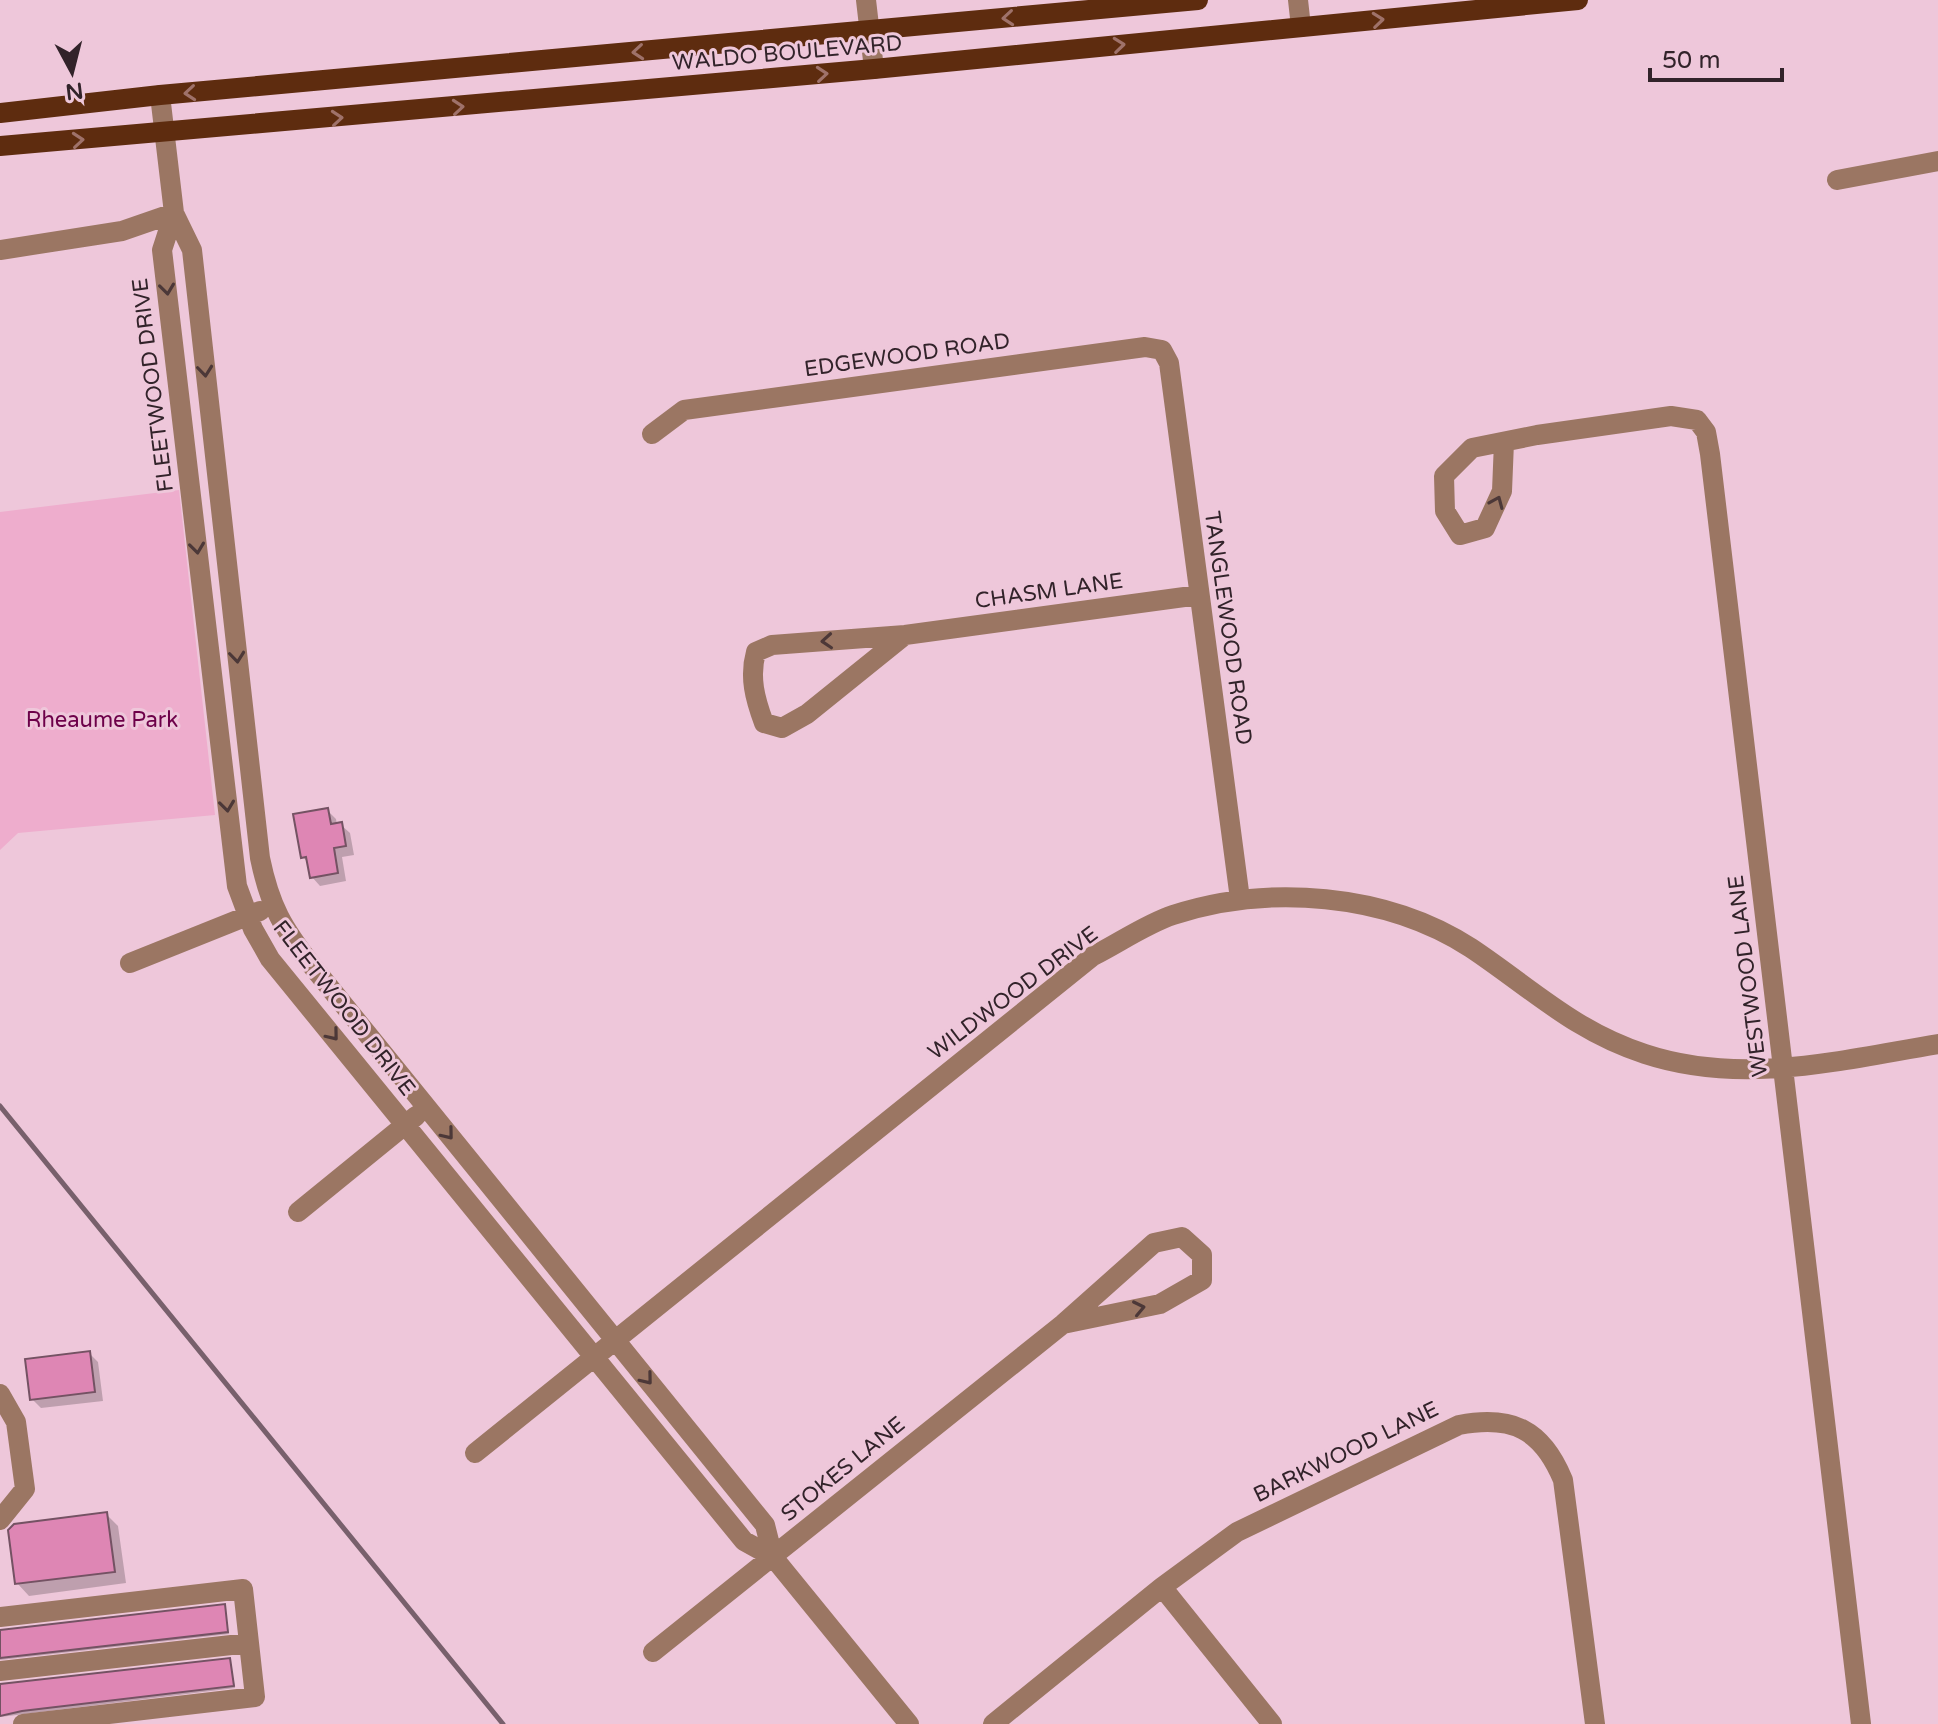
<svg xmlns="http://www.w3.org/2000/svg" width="1938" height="1724" viewBox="0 0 1938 1724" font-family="'Varela Round',sans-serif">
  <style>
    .green { fill: #eeadcd }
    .shadow { fill: #0003 }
    .building { fill: #de86b4; stroke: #745263; stroke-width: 2 }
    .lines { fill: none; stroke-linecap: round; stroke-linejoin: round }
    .minor { stroke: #9b7663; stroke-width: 20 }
    .major { stroke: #5e2c0f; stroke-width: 20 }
    .rail { stroke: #78606c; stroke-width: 5 }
    .oneway { stroke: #9f726a }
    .oneway2 { stroke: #4c3838 }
    .labels { text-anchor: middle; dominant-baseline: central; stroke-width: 6; stroke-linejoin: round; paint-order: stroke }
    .street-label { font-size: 22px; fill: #32232a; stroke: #eec7da }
    .park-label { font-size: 22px; fill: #6d0049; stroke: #eec7da }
  </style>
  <rect width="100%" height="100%" fill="#eec7da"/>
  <path class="green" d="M179,490L215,815L18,833L0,850V512Z"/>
  <path class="shadow" d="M327,810L336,819L337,825H341L350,833L354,855L342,857L346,881L320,886L312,877L309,864L303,857Z
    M89,1353L98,1362L103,1401L41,1408L32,1399Z
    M106,1514L118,1526L126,1583L29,1596L17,1583Z
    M224,1606L229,1634L0,1660V1632Z
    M230,1660L235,1688L0,1717V1686Z"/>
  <path class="building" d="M328,808L331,824L342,822L346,846L334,848L338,873L310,878L306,857L301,858L293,814Z
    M90,1351L95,1392L30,1400L25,1359Z
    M107,1512L115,1572L15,1584L8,1530L14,1524Z
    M225,1604L228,1632L0,1658V1630Z
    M230,1658L234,1686L22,1711L0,1716V1684Z"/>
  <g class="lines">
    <path class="minor" d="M866,0L874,69
      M1298,0L1301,27
      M160,95L174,213L192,250L260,858C270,907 283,928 313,967L765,1525L773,1557
      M1837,180L1938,161
      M174,213L162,250L237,886L253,929L270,959L744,1541L773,1557L909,1724
      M0,250L122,231L174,213
      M652,434L684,410L1145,347L1162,350L1169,363L1240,899
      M1504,442L1502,491L1485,528L1460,535L1445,511L1444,476L1472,448L1537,435L1671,416L1697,420L1706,432L1710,454L1861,1724
      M905,635L807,714L782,728L764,723C755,699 749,677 756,652L772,645L905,635L1199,595
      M130,963L260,911
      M298,1212L416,1116
      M0,1394L16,1422L25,1489L0,1520
      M475,1453L1093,956C1119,943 1146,924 1173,915C1268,884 1386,893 1471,948C1531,988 1574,1031 1645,1054C1742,1086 1841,1060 1938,1044
      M1162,1587L1272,1724
      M0,1617L243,1589L249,1643
      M653,1652L1063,1324L1154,1243L1182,1237L1202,1255V1280L1160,1304L1063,1324
      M0,1671L249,1643L255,1697L23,1724
      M993,1724L1162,1587L1237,1532L1459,1425C1512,1415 1542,1429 1563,1480L1595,1724"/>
    <path class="major" d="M0,113L160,95L1198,0
      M0,146L874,69L1578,0"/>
    <path class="rail" d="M0,1106L503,1724"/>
  </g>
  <defs><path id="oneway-chevron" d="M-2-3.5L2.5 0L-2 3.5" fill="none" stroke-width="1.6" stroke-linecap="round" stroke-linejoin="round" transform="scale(2)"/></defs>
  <g class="oneway">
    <use href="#oneway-chevron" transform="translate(1008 18) rotate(175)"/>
    <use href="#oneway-chevron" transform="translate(1378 20) rotate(-6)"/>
    <use href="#oneway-chevron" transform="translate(1119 45) rotate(-6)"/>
    <use href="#oneway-chevron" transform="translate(638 52) rotate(175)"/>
    <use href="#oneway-chevron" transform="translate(822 74) rotate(-5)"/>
    <use href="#oneway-chevron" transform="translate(190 93) rotate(175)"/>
    <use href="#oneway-chevron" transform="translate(458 107) rotate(-5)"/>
    <use href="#oneway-chevron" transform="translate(337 118) rotate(-5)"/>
    <use href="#oneway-chevron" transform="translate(78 140) rotate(-5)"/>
  </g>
  <g class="oneway2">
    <use href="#oneway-chevron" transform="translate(167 289) rotate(83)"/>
    <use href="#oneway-chevron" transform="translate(205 371) rotate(84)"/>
    <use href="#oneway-chevron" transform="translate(1497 502) rotate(-67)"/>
    <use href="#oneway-chevron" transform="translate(197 548) rotate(83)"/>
    <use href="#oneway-chevron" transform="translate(827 641) rotate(176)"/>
    <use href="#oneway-chevron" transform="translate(237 657) rotate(84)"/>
    <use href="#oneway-chevron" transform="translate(227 806) rotate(83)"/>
    <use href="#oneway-chevron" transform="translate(333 1035) rotate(51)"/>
    <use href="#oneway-chevron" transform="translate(448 1134) rotate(51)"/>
    <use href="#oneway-chevron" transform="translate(1139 1308) rotate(-12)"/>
    <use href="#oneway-chevron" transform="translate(647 1379) rotate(51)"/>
  </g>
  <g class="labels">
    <g class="street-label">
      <text transform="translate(787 53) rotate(-5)">WALDO BOULEVARD</text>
      <text transform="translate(907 355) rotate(-8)">EDGEWOOD ROAD</text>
      <text transform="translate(153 385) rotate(-97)">FLEETWOOD DRIVE</text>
      <text transform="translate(1049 591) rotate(-8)">CHASM LANE</text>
      <text transform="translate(1228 628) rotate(82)">TANGLEWOOD ROAD</text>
      <text transform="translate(1748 976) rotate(-97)">WESTWOOD LANE</text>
      <text transform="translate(1013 993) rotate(-37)">WILDWOOD DRIVE</text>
      <text transform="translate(344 1008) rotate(52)">FLEETWOOD DRIVE</text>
      <text transform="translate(1346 1452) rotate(-26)">BARKWOOD LANE</text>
      <text transform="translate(843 1469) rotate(-39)">STOKES LANE</text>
    </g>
    <g class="park-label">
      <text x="102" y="720">Rheaume Park</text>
    </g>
  </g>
  <g transform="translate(72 72) rotate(173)" stroke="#eec7da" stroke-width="6" paint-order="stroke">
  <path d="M0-6L14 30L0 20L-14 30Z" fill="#32232a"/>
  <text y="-12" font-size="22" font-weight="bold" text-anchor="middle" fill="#32232a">N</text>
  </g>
  <path d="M1650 68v12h132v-12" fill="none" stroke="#32232a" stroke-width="4"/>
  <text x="1662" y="68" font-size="24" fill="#32232a" stroke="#eec7da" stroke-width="6" paint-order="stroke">50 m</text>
</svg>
